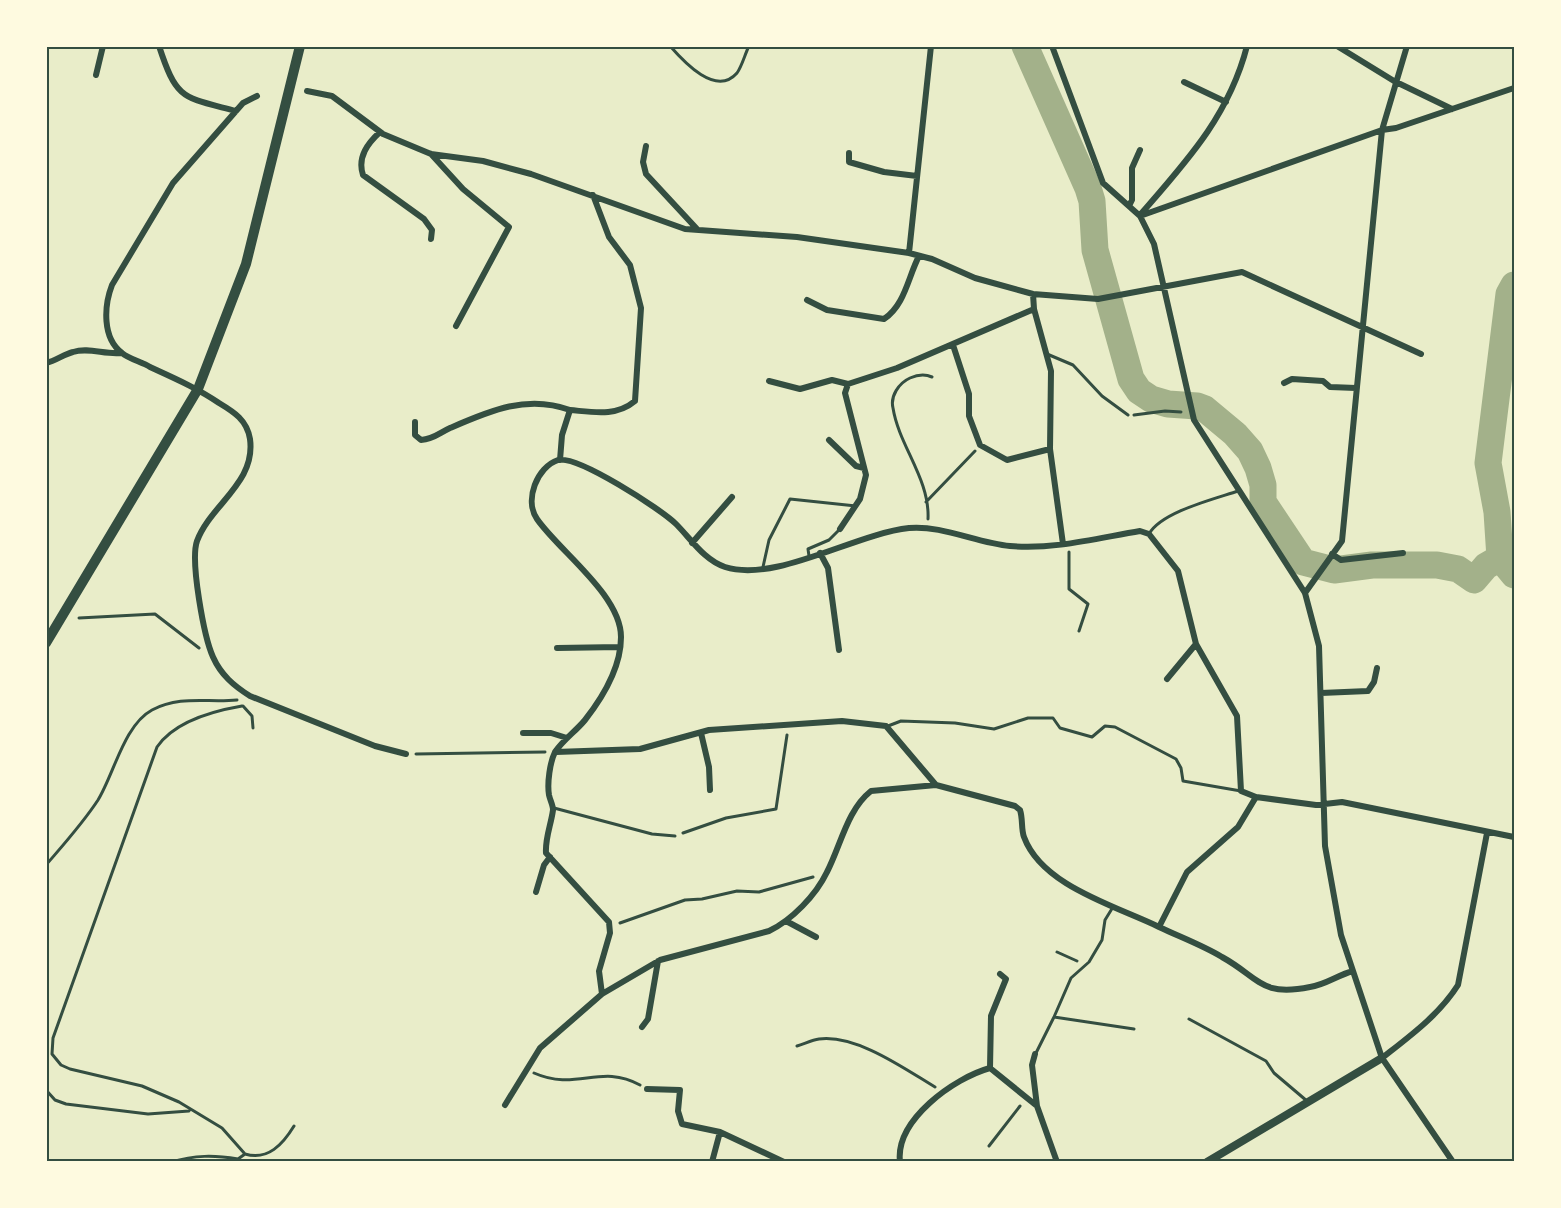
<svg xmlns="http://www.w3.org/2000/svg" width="1561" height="1208" viewBox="0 0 1561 1208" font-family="Arial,sans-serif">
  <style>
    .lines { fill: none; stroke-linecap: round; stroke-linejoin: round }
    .river { stroke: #a3b18a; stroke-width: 27 }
    .path { stroke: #344e41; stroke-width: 3 }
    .service { stroke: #344e41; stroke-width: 3 }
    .minor { stroke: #344e41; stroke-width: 6 }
    .tertiary { stroke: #344e41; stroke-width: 8 }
    .primary { stroke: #344e41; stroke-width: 10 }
    .neatline { fill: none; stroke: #344e41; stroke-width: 2 }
  </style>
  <rect width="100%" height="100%" fill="#e9edc9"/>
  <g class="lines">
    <path class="river" d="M1025,46L1088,188L1092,201L1095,250L1131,379L1139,391L1151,399L1168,404L1197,406L1205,409L1235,434L1250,451L1258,468L1263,485V502L1303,562L1334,570L1372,565H1437L1458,569L1474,580L1486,566L1500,558
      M1514,285L1509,294L1488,463L1497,512L1500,558L1514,575"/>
    <path class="path" d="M1134,415L1165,411L1181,412
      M926,502L975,451
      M928,519C930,479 899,446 893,408C890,396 899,383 910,378C917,375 925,374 932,377
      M1069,552V589L1088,604L1079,631
      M79,618L155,614L199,648
      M242,706C213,711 174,722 157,747L53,1038L52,1054L61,1065L70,1069L142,1086L179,1102L222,1128L245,1154C268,1161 283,1144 294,1126
      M243,706L252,716L253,728
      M416,754L545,752
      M683,833L726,818L776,809L787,735
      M46,865C64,844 83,823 98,800C114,774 124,725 152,710C181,695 207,703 237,700
      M620,923L685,900L702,899L737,891L759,892L813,877
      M1057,952L1077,961
      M797,1046C804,1044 812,1040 819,1039C856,1034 905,1069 935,1087
      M534,1073C577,1092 600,1063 640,1085
      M46,1090L55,1100L66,1104L148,1114L189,1111
      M989,1146L1020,1106
      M171,1162C195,1155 214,1155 238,1159L245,1154"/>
    <path class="service" d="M670,46C684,62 716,97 737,73C742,66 745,54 749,46
      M1047,354L1073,365L1102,396L1128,415
      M1149,534C1161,512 1214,499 1238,491
      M809,556L808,549L829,540L840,529
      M763,567L769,540L790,499L856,506
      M888,726L901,721L955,723L994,729L1028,718H1053L1060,728L1092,737L1105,726L1115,727L1176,759L1181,768L1183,781L1241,791
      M554,808L652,834L675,836
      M1054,1017L1071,978L1089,962L1102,940L1105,920L1113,907
      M1189,1019L1266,1061L1274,1073L1307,1101
      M1036,1053L1054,1017L1134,1029"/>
    <path class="minor" d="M159,46C177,101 183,97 236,111
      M1052,46L1103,183L1140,216L1154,244L1194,420L1305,593L1319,646L1325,846L1341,935L1382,1058L1453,1162
      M1337,46L1394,81L1452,109
      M96,75L103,46
      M1184,82L1226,102
      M307,91L332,96L383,134L431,154L483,161L531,174L685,229L797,237L909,253L932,259L975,278L1033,294L1098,299L1242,272L1421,354
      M257,96L243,103L173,183L112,285C104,306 102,338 122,353C129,359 142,362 150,367C174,378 197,388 219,403C234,412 247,420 250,439C256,483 211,504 197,541C190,561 204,637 213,657C221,675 234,686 250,696L375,746L406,754
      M380,132C368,143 357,157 363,175L424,219L432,230L431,239
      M646,146L643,162L646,174L697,229
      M849,153V162L884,172L917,176
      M431,154L463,189L509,227L456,326
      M1129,206L1132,200V168L1140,150
      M1140,215C1186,162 1229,116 1247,46
      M1140,216L1382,130L1396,128L1514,88
      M909,253L931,46
      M1033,294L1034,309L1051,371L1050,449L1063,544
      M807,300L827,310L884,319C905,305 908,277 919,256
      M953,345L969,394V416L980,445L1007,460L1050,449
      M46,363C56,361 64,354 73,352C89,347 105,355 121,353
      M769,381L800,389L832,380L848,384L897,368L1034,309
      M1284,383L1292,379L1323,381L1330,387L1356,388
      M415,422V435L421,440C434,439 439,433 450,428C489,411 527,394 570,410
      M829,440L856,466L864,468
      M560,460L562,435L570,410C593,412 616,417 635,401L641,308L630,265L609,237L593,195
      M840,529L860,499L866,475L845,393L848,384
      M692,543L732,497
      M820,553L828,568L839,650
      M1332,554L1341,560L1403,553
      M1305,593L1342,541L1382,130L1407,46
      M557,648L620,647
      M1167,679L1196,644
      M1321,693L1368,691L1374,682L1377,668
      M523,733H551L567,738
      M701,733L709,767L710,790
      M556,752L640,749L709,730L842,721L886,726L936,785
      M536,892L544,865L550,857
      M786,921L816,937
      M1159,927C1180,937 1202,945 1222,957C1260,978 1260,997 1310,987C1325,985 1338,975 1353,971
      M1000,974L1006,979L991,1016L990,1068L1037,1106L1057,1162
      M602,994L599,971L610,933L609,922L546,853C545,838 551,825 553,810C553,805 550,800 549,795C547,783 550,762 555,752C563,740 576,731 585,720C603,697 621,666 621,637C621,595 559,551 537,519C524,500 537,467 558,460C577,455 661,509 676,524C691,539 704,560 725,567C776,583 854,534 909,528C942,525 977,543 1010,546C1053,550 1098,538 1140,531L1149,534L1178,571L1196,644L1237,716L1241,791L1256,797
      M642,1027L648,1019L658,961
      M1035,1054L1032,1065L1037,1106
      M1382,1058C1410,1036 1439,1015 1458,985L1487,833
      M647,1089L680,1090L678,1111L682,1124L720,1132
      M505,1105L540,1048L602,994L660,960L769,931C792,920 816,895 827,872C841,845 847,810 871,791L936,785L1015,806L1020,810C1023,819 1021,829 1024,837C1042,886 1116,906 1159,927L1187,872L1238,827L1256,797L1316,805L1342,802L1514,837
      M712,1162L720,1132L784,1162
      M900,1162C895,1120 954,1078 990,1068"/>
    <path class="tertiary" d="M1207,1162L1382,1058"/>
    <path class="primary" d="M46,643L198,389L246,264L300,46"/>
  </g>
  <rect width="1561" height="1208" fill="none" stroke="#fefae0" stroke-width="96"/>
  <rect x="48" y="48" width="1465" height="1112" class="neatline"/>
</svg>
